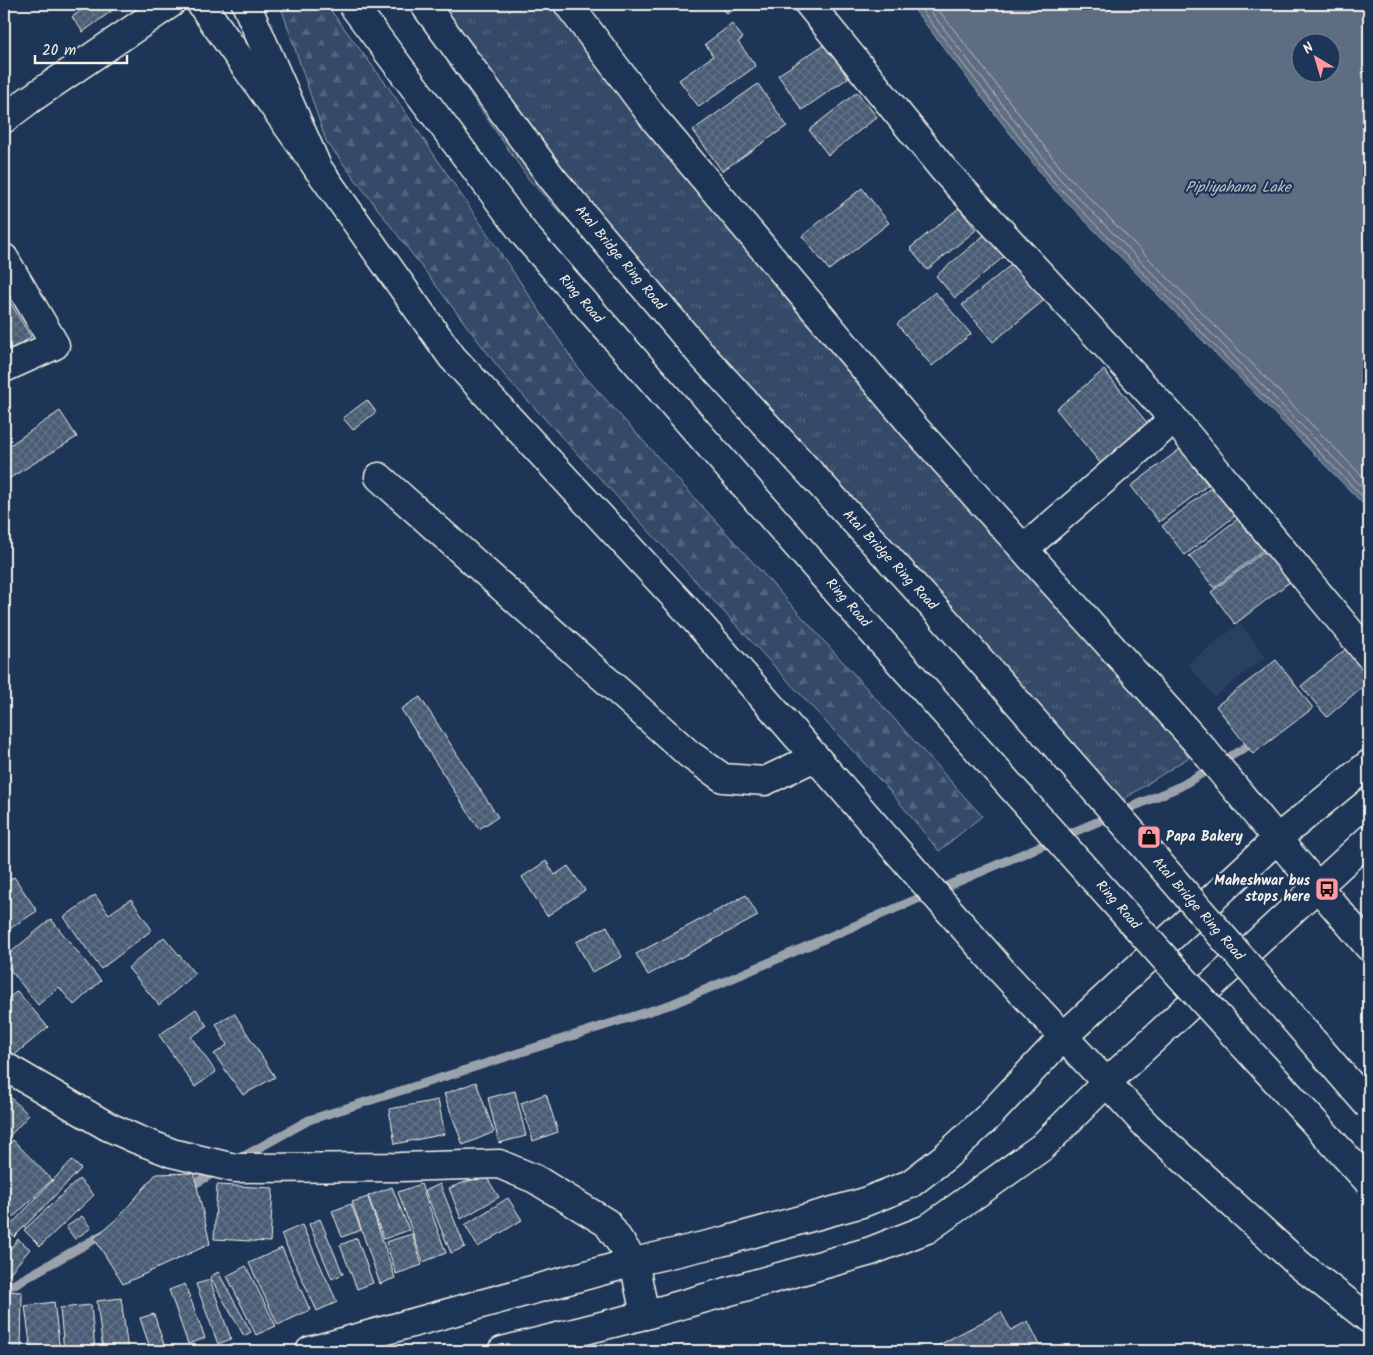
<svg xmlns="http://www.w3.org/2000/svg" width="1373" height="1355" viewBox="0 0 1373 1355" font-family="Kalam,sans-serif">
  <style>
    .built { fill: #2a4060 }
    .forest { fill: url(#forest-firs); stroke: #949ea8 }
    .park { fill: url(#park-tufts); stroke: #949ea8 }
    .water { fill: #5e6d82; stroke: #9aa2ab; fill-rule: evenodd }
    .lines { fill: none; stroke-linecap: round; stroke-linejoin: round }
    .shore { stroke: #b8bcbf; stroke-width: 1 }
    .stream { stroke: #9aa2ab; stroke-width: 9 }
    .building { fill: url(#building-cross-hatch); stroke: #f4f1e8 }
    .minor-casing { stroke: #f4f1e8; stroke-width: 31 }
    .tertiary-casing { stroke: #f4f1e8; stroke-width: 31 }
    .secondary-casing { stroke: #f4f1e8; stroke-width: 31 }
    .primary-casing { stroke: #f4f1e8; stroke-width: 31 }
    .minor { stroke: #1d3557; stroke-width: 28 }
    .tertiary { stroke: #1d3557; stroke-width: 28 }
    .secondary { stroke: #1d3557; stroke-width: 28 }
    .primary { stroke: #1d3557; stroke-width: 28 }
    .primary-bridge-casing { stroke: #f4f1e8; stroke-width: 31; stroke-linecap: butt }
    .primary-bridge { stroke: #1d3557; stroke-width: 28 }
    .labels { text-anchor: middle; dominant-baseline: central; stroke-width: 4.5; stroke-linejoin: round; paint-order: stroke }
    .street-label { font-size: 14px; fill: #f4f1e8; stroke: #1d3557 }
    .poi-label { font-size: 14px; font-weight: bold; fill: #f4f1e8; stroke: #1d3557; text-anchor: start }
    .water-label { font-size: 15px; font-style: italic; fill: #c0c3c4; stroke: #1d3557 }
  </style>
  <defs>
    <pattern id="forest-firs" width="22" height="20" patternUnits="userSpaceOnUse" patternTransform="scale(1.25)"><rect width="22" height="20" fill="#354a67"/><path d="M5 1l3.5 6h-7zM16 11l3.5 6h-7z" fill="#53657d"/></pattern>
    <pattern id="park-tufts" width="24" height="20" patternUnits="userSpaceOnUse" patternTransform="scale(1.25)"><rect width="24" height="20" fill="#354a67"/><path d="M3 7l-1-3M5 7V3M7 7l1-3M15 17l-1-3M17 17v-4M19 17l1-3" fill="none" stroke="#53657d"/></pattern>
    <pattern id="building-cross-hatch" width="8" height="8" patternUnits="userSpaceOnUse" patternTransform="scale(1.25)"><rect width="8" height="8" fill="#485b74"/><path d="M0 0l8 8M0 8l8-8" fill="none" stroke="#637388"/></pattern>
  </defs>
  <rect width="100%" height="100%" fill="#1d3557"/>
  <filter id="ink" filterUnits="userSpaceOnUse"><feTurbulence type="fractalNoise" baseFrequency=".02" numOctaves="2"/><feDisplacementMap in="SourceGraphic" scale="10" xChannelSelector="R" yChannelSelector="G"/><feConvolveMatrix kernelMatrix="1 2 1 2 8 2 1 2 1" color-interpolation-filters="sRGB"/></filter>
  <g filter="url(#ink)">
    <path class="built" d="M1240,623L1266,657L1214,697L1188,664Z"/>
    <path class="forest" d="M280,4H326L389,88L581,372L982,816L939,851L890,791L505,376L326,141Z"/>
    <path class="park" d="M408,4H556L1189,757L1121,801L530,181Z"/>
    <path class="water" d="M910,4H1369V510L1049,184ZM1300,42H1330V72H1300Z"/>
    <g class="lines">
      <path class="shore" d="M917,4L1053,181L1369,503
        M925,4L1058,177L1369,494
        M934,4L1064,172L1369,483"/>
      <path class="stream" d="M237,1160L309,1120L672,1004L1181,786L1256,741
        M187,1188L217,1171
        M4,1280L11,1286L104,1234"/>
    </g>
    <path class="building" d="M55,4H69L59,10Z
      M90,4H121L83,32L72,17Z
      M720,4H743L727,14Z
      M732,24L743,38L738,42L756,66L699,107L679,80L713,56L705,44Z
      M825,44L848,78L802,110L778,75Z
      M758,84L787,126L722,171L693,130Z
      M857,92L877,117L828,155L809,130Z
      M862,188L889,223L829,270L802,236Z
      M959,208L976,230L927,270L910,248Z
      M989,231L1008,253L955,298L936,276Z
      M1017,260L1048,297L993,342L962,305Z
      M4,292L31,337L4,354Z
      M935,292L971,334L932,366L897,324Z
      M1104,370L1153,430L1105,469L1056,409Z
      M367,400L376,412L353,430L343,418Z
      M60,411L77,437L5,481L4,464L9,461L4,453V449Z
      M1180,449L1208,485L1159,522L1131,486Z
      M1213,486L1236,515L1185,555L1162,526Z
      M1239,518L1263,550L1214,588L1189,556Z
      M1266,550L1291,581L1235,624L1211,592Z
      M1347,648L1369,675V681L1327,717L1301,686Z
      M1276,660L1313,708L1253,754L1216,706Z
      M420,697L498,817L479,829L401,709Z
      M546,861L555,875L568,866L585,890L547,916L522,877Z
      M14,877L37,911L5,932L4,930V884Z
      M95,895L109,914L131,899L152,930L101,969L64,917Z
      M746,895L758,916L648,975L636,954Z
      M51,919L101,981L74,1005L59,987L38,1005L4,962V958Z
      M607,926L622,957L592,972L576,942Z
      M164,937L195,974L159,1005L128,968Z
      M17,991L48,1027L11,1058L4,1049V1002Z
      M196,1009L207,1026L191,1037L216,1072L195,1087L159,1035Z
      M234,1013L275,1077L243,1095L214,1054L227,1045L216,1024Z
      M476,1082L494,1132L463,1145L444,1094Z
      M515,1091L526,1136L499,1143L488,1098Z
      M546,1094L558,1132L533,1141L521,1103Z
      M10,1097L29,1115L4,1142V1104Z
      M438,1100L445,1134L395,1144L389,1109Z
      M13,1140L52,1180L4,1226V1149Z
      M72,1160L81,1169L14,1237L7,1229Z
      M194,1173L210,1244L123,1284L94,1238L119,1217L156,1174Z
      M485,1175L499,1197L461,1219L449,1188Z
      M79,1179L94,1195L40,1246L24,1230Z
      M421,1184L446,1253L423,1262L398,1192Z
      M440,1184L465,1247L451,1253L425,1191Z
      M217,1185L273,1188L270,1242L214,1239Z
      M392,1187L409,1230L384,1239L368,1196Z
      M368,1197L395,1278L380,1284L352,1202Z
      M508,1198L522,1220L478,1247L465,1225Z
      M351,1204L361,1230L342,1237L332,1211Z
      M82,1216L91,1228L75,1239L66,1227Z
      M320,1219L343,1274L332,1279L309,1224Z
      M302,1225L337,1302L317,1311L281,1234Z
      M412,1234L422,1265L396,1274L386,1242Z
      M357,1238L373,1283L357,1289L340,1245Z
      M18,1239L30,1249L4,1280V1256Z
      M282,1248L310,1310L278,1325L249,1263Z
      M246,1266L276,1326L256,1335L227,1276Z
      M218,1272L251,1332L244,1336L210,1277Z
      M210,1280L231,1339L218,1344L196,1284Z
      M185,1284L205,1338L188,1344L169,1290Z
      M6,1291L22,1292L21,1351H5Z
      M121,1298L128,1351H103L97,1301Z
      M54,1302L60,1351H31L25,1306Z
      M91,1305L95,1351H64L60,1308Z
      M1001,1312L1011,1330L1028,1321L1043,1351H937L935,1347Z
      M154,1314L166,1351H151L140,1318Z"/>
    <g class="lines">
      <g class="minor-casing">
        <path id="minor" d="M809,4L943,169L1174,419
          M4,119L29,100L170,4
          M4,258L55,345L4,368
          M379,477L689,754L723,778L765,781L815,757
          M1025,548L1174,419L1369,655"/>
      </g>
      <g class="tertiary-casing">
        <path id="tertiary" d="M201,4L452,357L685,608L1002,971L1147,1126L1300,1265L1369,1319
          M568,4L656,121L914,427L1203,749L1277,839L1369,947
          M4,1066L107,1126L136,1139L172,1153L235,1168L400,1167L499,1164L535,1179L607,1223L634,1262L645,1315"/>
      </g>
      <g class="secondary-casing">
        <path id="secondary" d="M310,1351L634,1262L721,1242L862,1203L910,1184L945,1157L987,1118L1064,1036L1277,839L1369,764
          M502,1351L645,1315L871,1251L927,1229L1042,1147L1106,1083L1369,839"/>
      </g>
      <g class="primary-casing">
        <path id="primary" d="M246,4L318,169"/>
      </g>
      <use href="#minor" class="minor"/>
      <use href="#tertiary" class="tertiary"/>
      <use href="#secondary" class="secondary"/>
      <use href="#primary" class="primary"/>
      <g class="primary-bridge-casing">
        <path id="primary-bridge" d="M352,4L525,235L871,630L1185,981L1369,1182
          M424,4L552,178L700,353L937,611L1139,840L1369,1106"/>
      </g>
      <use href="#primary-bridge" class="primary-bridge"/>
    </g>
  </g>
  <defs>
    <g id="shop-square" transform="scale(1.25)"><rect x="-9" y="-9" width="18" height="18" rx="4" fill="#ff9aa2" stroke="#1d3557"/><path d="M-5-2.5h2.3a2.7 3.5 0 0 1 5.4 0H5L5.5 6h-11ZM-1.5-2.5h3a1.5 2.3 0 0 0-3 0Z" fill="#111"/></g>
    <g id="bus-square" transform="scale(1.25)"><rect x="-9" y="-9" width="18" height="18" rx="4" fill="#ff9aa2" stroke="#1d3557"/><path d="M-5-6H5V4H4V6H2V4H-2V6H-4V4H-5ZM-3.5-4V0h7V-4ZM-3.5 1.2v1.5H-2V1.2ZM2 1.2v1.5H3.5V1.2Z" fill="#111"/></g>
  </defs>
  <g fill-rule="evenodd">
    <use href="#shop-square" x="1149" y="837"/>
    <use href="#bus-square" x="1327" y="889"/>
  </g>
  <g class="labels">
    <g class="street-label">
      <text transform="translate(620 258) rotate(50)">Atal Bridge Ring Road</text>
      <text transform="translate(581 299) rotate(49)">Ring Road</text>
      <text transform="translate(890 560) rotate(47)">Atal Bridge Ring Road</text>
      <text transform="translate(848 603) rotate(49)">Ring Road</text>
      <text transform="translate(1118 905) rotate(49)">Ring Road</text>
      <text transform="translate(1198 909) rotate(49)">Atal Bridge Ring Road</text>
    </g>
    <g class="poi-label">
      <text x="1166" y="837">Papa Bakery</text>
      <text x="1310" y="881" text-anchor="end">Maheshwar bus<tspan x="1310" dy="16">stops here</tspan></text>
    </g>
    <g class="water-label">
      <text x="1238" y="188">Pipliyahana Lake</text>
    </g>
  </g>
  <rect width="1373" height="1355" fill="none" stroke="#1d3557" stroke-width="20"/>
  <rect x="10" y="10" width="1353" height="1335" fill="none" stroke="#f4f1e8" stroke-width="2" filter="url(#ink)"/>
  <g transform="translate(1316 58) rotate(322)"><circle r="24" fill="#1d3557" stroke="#738091"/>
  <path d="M0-4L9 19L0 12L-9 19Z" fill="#ff9aa2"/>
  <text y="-8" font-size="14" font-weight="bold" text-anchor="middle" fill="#f4f1e8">N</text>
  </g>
  <path d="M35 55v8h92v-8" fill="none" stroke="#f4f1e8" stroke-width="2.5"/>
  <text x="42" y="55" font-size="15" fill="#f4f1e8" stroke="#1d3557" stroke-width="4" paint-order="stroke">20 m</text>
</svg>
